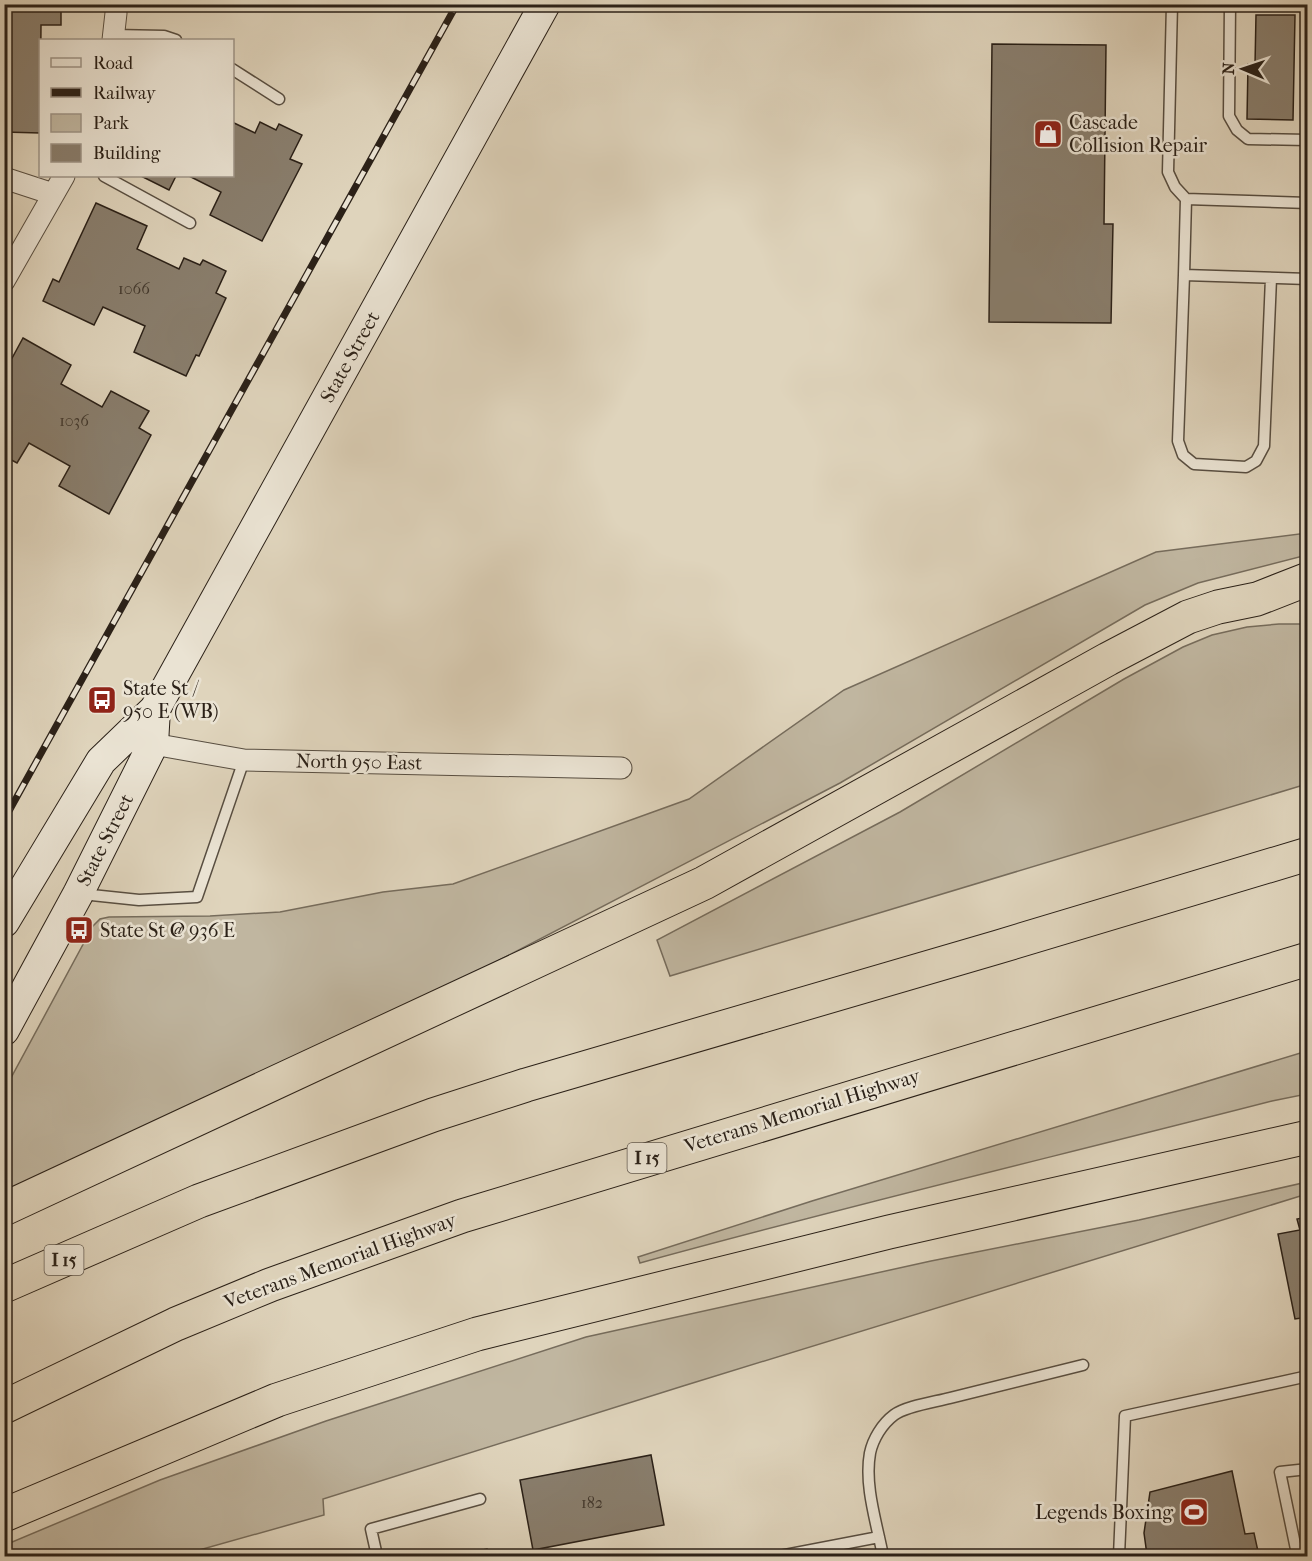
<svg xmlns="http://www.w3.org/2000/svg" width="1312" height="1561" viewBox="0 0 1312 1561" font-family="'IM FELL French Canon',serif">
  <style>
    .green { fill: #c0b6a0; stroke: #766c5c; stroke-width: 1.5 }
    .building { fill: #897e6d; stroke: #2b2118; stroke-width: 1.5 }
    .lines { fill: none; stroke-linecap: round; stroke-linejoin: round }
    .lane-casing { stroke: #584e41; stroke-width: 13 }
    .street-casing { stroke: #584e41; stroke-width: 23 }
    .secondary-casing { stroke: #2b2118; stroke-width: 32 }
    .highway-casing { stroke: #2b2118; stroke-width: 35 }
    .lane { stroke: #eae3d3; stroke-width: 10 }
    .street { stroke: #eae3d3; stroke-width: 21 }
    .secondary { stroke: #eae3d3; stroke-width: 30 }
    .highway { stroke: #dfd4bc; stroke-width: 33 }
    .rail-casing { stroke: #2b2118; stroke-width: 7 }
    .rail { stroke: #eae3d3; stroke-width: 4.5; stroke-dasharray: 14; stroke-linecap: butt }
    .labels { text-anchor: middle; dominant-baseline: central; stroke-width: 5; stroke-linejoin: round; paint-order: stroke }
    .number-label { font-size: 16px; fill: #42382d }
    .shield { fill: #eae3d3; stroke: #645b50; stroke-width: 1.5 }
    .shield-label { font-size: 18px; font-weight: bold; fill: #2b2118 }
    .poi-label { font-size: 20px; fill: #2b2118; stroke: #eae3d3; text-anchor: start }
    .street-label { font-size: 20px; fill: #2b2118; stroke: #eae3d3 }
  </style>
  <rect width="100%" height="100%" fill="#dfd4bc"/>
  <filter id="stains"><feTurbulence type="fractalNoise" baseFrequency=".00333" numOctaves="4"/><feColorMatrix values="0 0 0 0 .2 0 0 0 0 .09 0 0 0 0 .02 0 0 0 .5 -.17"/></filter>
  <radialGradient id="worn" r=".72"><stop offset=".6" stop-color="#630" stop-opacity="0"/><stop offset="1" stop-color="#630" stop-opacity=".3"/></radialGradient>
  <path class="green" d="M1307,533V555L1198,583L1145,605L840,783L467,977L5,1195V1089L93,926L100,919L109,917L210,916L280,912L383,892L453,884L689,799L844,690L1156,552Z
    M1279,624H1307V784L670,976L657,940L900,812L1124,679L1183,647L1212,635L1247,627Z
    M1307,1051V1094L1272,1101C1062,1155 850,1205 640,1263L638,1257L812,1201Z
    M1307,1182V1194L683,1386L323,1499L324,1515L178,1556H5V1545L160,1480L326,1421L586,1337L931,1261L1139,1220Z"/>
  <path class="building" d="M4,4H61V25H41L40,133L4,132Z
    M1256,15H1295L1293,120L1247,119L1248,64L1255,65Z
    M992,44L1106,45L1104,224H1113L1111,323L989,322Z
    M232,122L255,133L260,122L276,130L279,124L302,135L290,159L302,164L262,241L210,215L221,192L189,176H232Z
    M141,176H176L169,190Z
    M96,203L147,226L137,249L179,269L184,258L200,265L203,260L226,271L216,293L226,298L199,356L196,355L186,376L134,352L145,326L103,307L94,325L43,301L53,279L59,282Z
    M23,338L71,365L61,384L102,407L111,391L149,411L139,428L151,435L109,514L59,486L70,466L29,443L17,463L4,456V373Z
    M1308,1217V1317L1295,1319L1278,1234L1300,1230L1297,1219Z
    M651,1455L664,1525L533,1550L520,1480Z
    M1232,1471L1245,1534L1254,1533L1259,1556H1164L1163,1553L1147,1555L1144,1533L1150,1492Z
    M487,1549L489,1556H449Z"/>
  <g class="lines">
    <g class="lane-casing">
      <path id="lane" d="M1172,4L1168,172L1175,187L1186,199L1308,203
        M1230,4L1229,116L1237,130L1248,139L1308,140
        M114,35L164,36L176,40
        M232,69L279,99
        M104,176L190,223
        M1184,275L1186,199
        M1271,278L1264,446L1256,461L1246,467L1194,464L1183,455L1178,441L1184,275L1308,279
        M82,894L139,900L197,897L244,760
        M1308,1469L1280,1472L1297,1554L1308,1552
        M377,1556L371,1529L480,1499
        M780,1556L879,1537
        M883,1556C877,1524 864,1486 870,1453C873,1439 882,1424 894,1415C906,1406 935,1402 950,1398C995,1387 1039,1376 1083,1365
        M1119,1556L1125,1416L1308,1376"/>
    </g>
    <g class="street-casing">
      <path id="street" d="M113,40L116,13
        M4,178L53,194
        M4,281L64,176
        M142,748L153,744L244,760L621,768"/>
    </g>
    <g class="secondary-casing">
      <path id="secondary" d="M4,922L101,761L155,709L545,4
        M4,1030L78,894L153,744L155,709"/>
    </g>
    <g class="highway-casing">
      <path id="highway" d="M4,1209L704,883L1108,659L1188,617L1218,607L1257,599L1308,579
        M4,1286L199,1201L433,1115L526,1085L998,947L1308,854
        M4,1407L176,1324L270,1285L462,1216L1308,959
        M4,1515L277,1400L477,1334L889,1232L1308,1137"/>
    </g>
    <use href="#lane" class="lane"/>
    <use href="#street" class="street"/>
    <use href="#secondary" class="secondary"/>
    <use href="#highway" class="highway"/>
    <g class="rail-casing">
      <path id="rail" d="M4,820L457,4"/>
    </g>
    <use href="#rail" class="rail"/>
  </g>
  <defs>
    <g id="shop-square" transform="scale(1.5)"><rect x="-9" y="-9" width="18" height="18" rx="4" fill="#8f2418" stroke="#eae3d3"/><path d="M-5-2.5h2.3a2.7 3.5 0 0 1 5.4 0H5L5.5 6h-11ZM-1.5-2.5h3a1.5 2.3 0 0 0-3 0Z" fill="#fff"/></g>
    <g id="bus-square" transform="scale(1.5)"><rect x="-9" y="-9" width="18" height="18" rx="4" fill="#8f2418" stroke="#eae3d3"/><path d="M-5-6H5V4H4V6H2V4H-2V6H-4V4H-5ZM-3.5-4V0h7V-4ZM-3.5 1.2v1.5H-2V1.2ZM2 1.2v1.5H3.5V1.2Z" fill="#fff"/></g>
    <g id="stadium-square" transform="scale(1.5)"><rect x="-9" y="-9" width="18" height="18" rx="4" fill="#8f2418" stroke="#eae3d3"/><path d="M0-5a6.5 5 0 1 0 0 10a6.5 5 0 1 0 0-10ZM-3.5-1.8h7v3.6h-7Z" fill="#fff"/></g>
  </defs>
  <g fill-rule="evenodd">
    <use href="#shop-square" x="1048" y="134"/>
    <use href="#bus-square" x="102" y="700"/>
    <use href="#bus-square" x="79" y="930"/>
    <use href="#stadium-square" x="1194" y="1512"/>
  </g>
  <g class="labels">
    <g class="number-label">
      <text x="134" y="288">1066</text>
      <text x="74" y="420">1036</text>
      <text x="592" y="1502">182</text>
    </g>
    <g class="shield">
      <rect x="627.5" y="1143" width="39" height="30" rx="4.5"/>
      <rect x="44.5" y="1245" width="39" height="30" rx="4.5"/>
    </g>
    <g class="shield-label">
      <text x="647" y="1158">I 15</text>
      <text x="64" y="1260">I 15</text>
    </g>
    <g class="poi-label">
      <text x="1069" y="122">Cascade<tspan x="1069" dy="23">Collision Repair</tspan></text>
      <text x="123" y="688">State St /<tspan x="123" dy="23">950 E (WB)</tspan></text>
      <text x="100" y="930">State St @ 936 E</text>
      <text x="1173" y="1512" text-anchor="end">Legends Boxing</text>
    </g>
    <g class="street-label">
      <text transform="translate(350 357) rotate(-61)">State Street</text>
      <text transform="translate(359 762) rotate(1)">North 950 East</text>
      <text transform="translate(105 840) rotate(-63)">State Street</text>
      <text transform="translate(802 1111) rotate(-17)">Veterans Memorial Highway</text>
      <text transform="translate(340 1261) rotate(-20)">Veterans Memorial Highway</text>
    </g>
  </g>
  <rect width="1312" height="1561" fill="none" stroke="#dfd4bc" stroke-width="24"/>
  <rect x="6" y="6" width="1300" height="1549" fill="none" stroke="#2b2118" stroke-width="3"/>
  <rect x="12" y="12" width="1288" height="1537" fill="none" stroke="#2b2118" stroke-width="1.5"/>
  <rect x="39" y="39" width="195" height="138" fill="#eae3d3" stroke="#9e9588" stroke-width="1.5"/>
  <rect x="51" y="58" width="30" height="9" fill="#eae3d3" stroke="#9e9588" stroke-width="1.5"/>
  <text x="93" y="69" font-size="18" fill="#2b2118">Road</text>
  <rect x="51" y="88" width="30" height="9" fill="#2b2118" stroke="#9e9588" stroke-width="1.5"/>
  <text x="93" y="99" font-size="18" fill="#2b2118">Railway</text>
  <rect x="51" y="114" width="30" height="18" fill="#c0b6a0" stroke="#9e9588" stroke-width="1.5"/>
  <text x="93" y="129" font-size="18" fill="#2b2118">Park</text>
  <rect x="51" y="144" width="30" height="18" fill="#897e6d" stroke="#9e9588" stroke-width="1.5"/>
  <text x="93" y="159" font-size="18" fill="#2b2118">Building</text>
  <g transform="translate(1243 69) rotate(272)" stroke="#eae3d3" stroke-width="4.5" paint-order="stroke">
  <path d="M0-4.5L10 22L0 15L-10 22Z" fill="#2b2118"/>
  <text y="-9" font-size="16" font-weight="bold" text-anchor="middle" fill="#2b2118">N</text>
  </g>
  <rect width="100%" height="100%" filter="url(#stains)"/>
  <rect width="100%" height="100%" fill="url(#worn)"/>
</svg>
